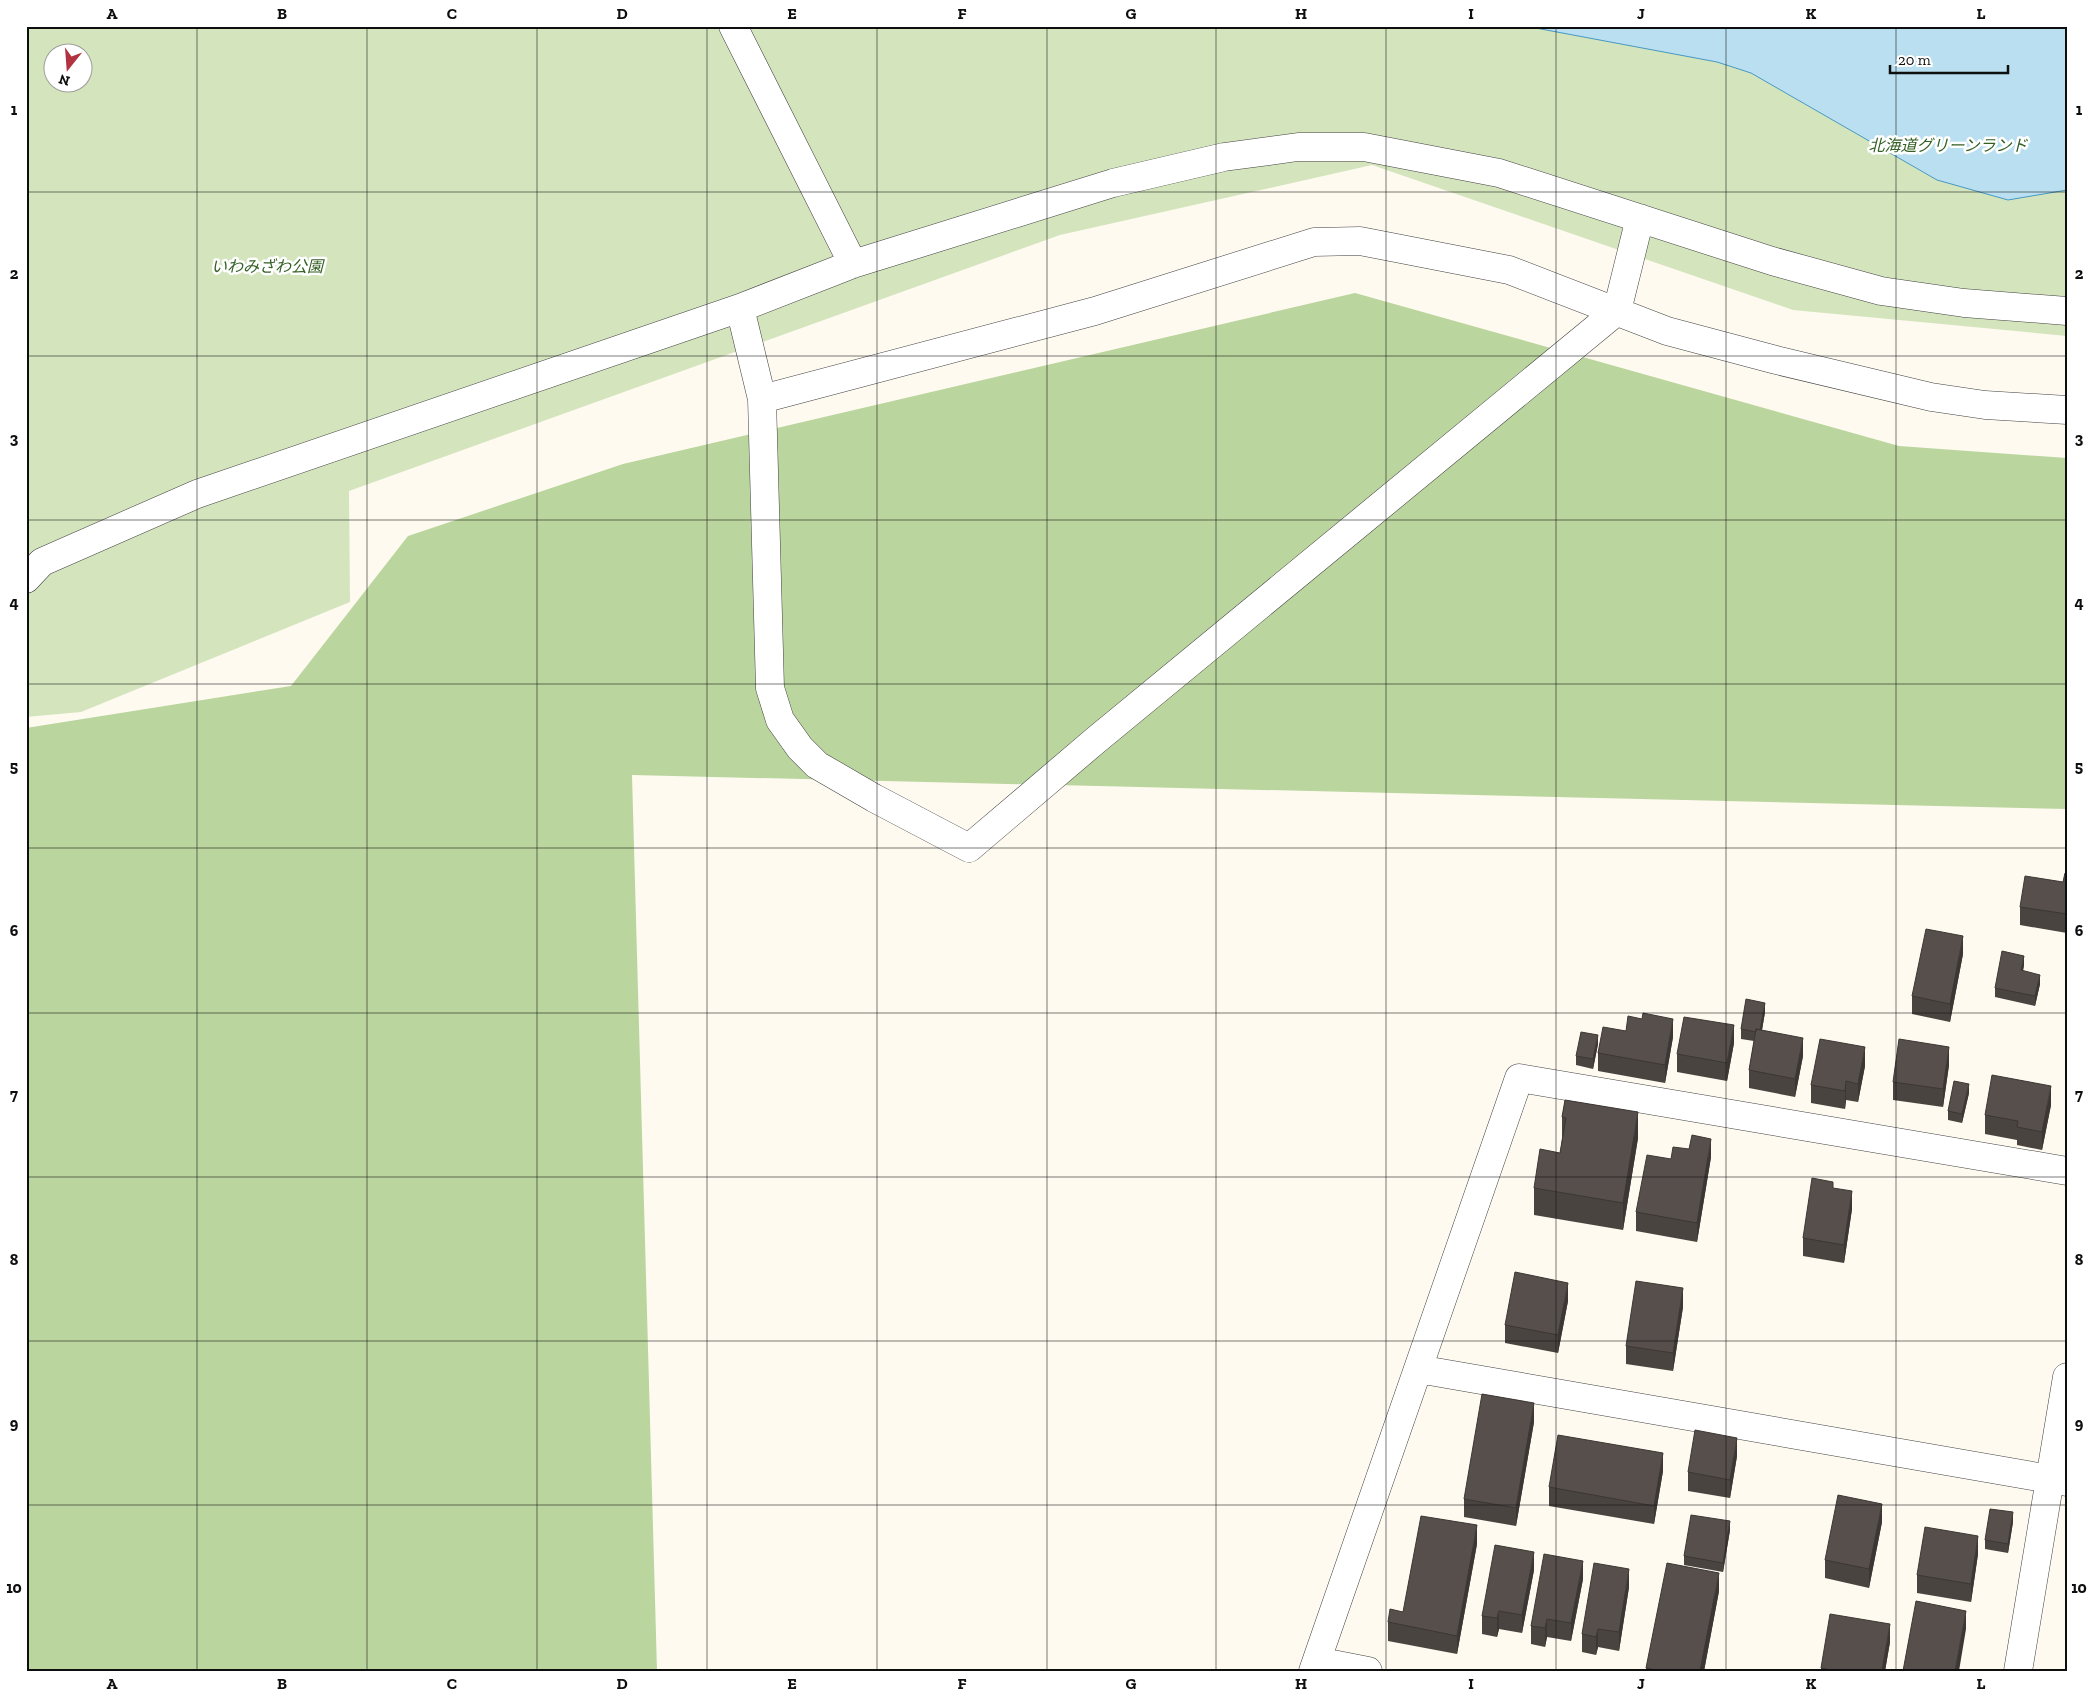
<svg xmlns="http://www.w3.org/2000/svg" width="2093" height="1697" viewBox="0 0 2093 1697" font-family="'Zilla Slab','Noto Sans JP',serif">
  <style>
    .green { fill: #d4e5bd; fill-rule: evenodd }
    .forest { fill: #bad59d }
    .water { fill: #b9dff1; stroke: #4798c1 }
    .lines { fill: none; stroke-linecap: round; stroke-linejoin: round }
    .minor-casing { stroke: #414141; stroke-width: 29 }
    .minor { stroke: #fff; stroke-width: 28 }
    .wall { fill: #4a4440 }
    .shaded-wall { fill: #3c3734 }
    .building { fill: #564f4b; stroke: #3c3734 }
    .grid { fill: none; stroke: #0e0e0e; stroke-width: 1; stroke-opacity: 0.55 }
    .labels { text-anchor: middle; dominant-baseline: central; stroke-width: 5; stroke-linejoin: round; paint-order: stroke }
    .park-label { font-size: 16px; font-style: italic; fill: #346024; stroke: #fff }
    .neatline { fill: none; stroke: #0e0e0e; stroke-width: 2 }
    .grid-label { font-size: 16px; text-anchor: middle; font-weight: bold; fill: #0e0e0e }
  </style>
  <rect width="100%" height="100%" fill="#fefaf0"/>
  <path class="green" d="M26,26H2067V336L1793,310L1372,165L1060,235L349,491L350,602L81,712L26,717ZM52,52H82V82H52Z"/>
  <path class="forest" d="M1355,293L1899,446L2067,458V809L632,775L657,1671H26V728L291,686L408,536L623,464Z"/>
  <path class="water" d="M1525,26H2067V190L2008,200L1937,180L1751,73L1717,62Z"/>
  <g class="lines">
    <g class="minor-casing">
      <path id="minor" d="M733,26L853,264
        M740,308L762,399L1095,311L1314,242L1360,241L1509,270L1667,331L1776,360L1931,397L1985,405L2067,410
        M762,399L770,688L780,720L800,748L817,765L874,798L969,848L1096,740L1617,311L1640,218
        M26,579L42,562L197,494L740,308L853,264L1113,183L1224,157L1298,147H1364L1499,173L1772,261L1881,291L1964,303L2067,311
        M1418,1369L2067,1482
        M1317,1661L1368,1671
        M1313,1671L1519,1078L2067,1171
        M2018,1671L2067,1377"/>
    </g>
    <use href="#minor" class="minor"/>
  </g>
  <path class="wall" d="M2067,874V933L2020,925V907L2063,882Z
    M1963,954L1950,1022L1912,1014V996Z
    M2024,965L2023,971L2040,984L2035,1006L1995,997V988Z
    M1765,1012L1762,1030L1803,1056L1795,1097L1749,1088V1070L1754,1041L1741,1039V1029Z
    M1626,1031L1673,1037L1665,1083L1598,1071V1053Z
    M1734,1043L1727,1081L1677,1072V1054Z
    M1598,1044L1593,1069L1576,1065V1056Z
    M1949,1065L1943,1107L1893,1100V1082Z
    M1865,1066L1858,1102L1846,1100L1845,1109L1811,1103V1085Z
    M1969,1093L1962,1123L1948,1120V1111Z
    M1565,1100L1638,1138L1623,1230L1534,1215V1188L1560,1153L1562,1139V1117Z
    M2051,1105L2042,1150L2017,1145V1140L1985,1134V1115Z
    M1711,1157L1697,1242L1636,1231V1212L1671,1159Z
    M1852,1209L1844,1263L1803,1256V1238Z
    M1568,1301L1558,1353L1505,1343V1325Z
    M1683,1307L1673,1371L1626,1364V1346Z
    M1534,1422L1516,1526L1464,1517V1499Z
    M1737,1456L1730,1498L1688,1491V1472Z
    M1663,1471L1654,1524L1549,1506V1487Z
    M1882,1522L1869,1588L1825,1578V1560Z
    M2013,1522L2008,1553L1985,1549V1540Z
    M1730,1530L1723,1572L1684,1565V1556Z
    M1477,1544L1457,1654L1388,1641V1622L1403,1612Z
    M1978,1554L1971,1602L1917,1593V1575Z
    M1534,1570L1522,1633L1499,1629L1497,1637L1482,1634V1616Z
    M1583,1579L1571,1641L1547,1637L1545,1647L1531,1644V1626Z
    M1629,1587L1619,1651L1598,1647L1596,1655L1582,1652V1634Z
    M1719,1591L1704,1671H1646V1668Z
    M1890,1642L1885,1671H1821V1668Z"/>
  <path class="shaded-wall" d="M1963,936V954L1950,1022V1004Z
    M2024,956V965L2021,980V970Z
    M2040,975V984L2035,1006V996Z
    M1765,1003V1012L1760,1042V1032Z
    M1673,1019V1037L1665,1083V1065Z
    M1734,1025V1043L1727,1081V1063Z
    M1598,1035V1044L1593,1069V1059Z
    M1803,1038V1056L1795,1097V1079Z
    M1865,1047V1066L1858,1102V1084Z
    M1949,1047V1065L1943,1107V1089Z
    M1846,1081V1100L1845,1109V1091Z
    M1969,1084V1093L1962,1123V1114Z
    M2051,1086V1105L2042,1150V1132Z
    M1638,1112V1138L1623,1230V1203Z
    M1711,1139V1157L1697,1242V1223Z
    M1852,1191V1209L1844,1263V1245Z
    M1568,1283V1301L1558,1353V1335Z
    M1683,1288V1307L1673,1371V1353Z
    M1534,1403V1422L1516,1526V1508Z
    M1737,1438V1456L1730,1498V1480Z
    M1663,1453V1471L1654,1524V1506Z
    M1882,1504V1522L1869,1588V1569Z
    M2013,1512V1522L2008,1553V1544Z
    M1730,1521V1530L1723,1572V1563Z
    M1477,1525V1544L1457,1654V1636Z
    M1978,1536V1554L1971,1602V1584Z
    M1534,1552V1570L1522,1633V1615Z
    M1583,1561V1579L1571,1641V1623Z
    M1629,1569V1587L1619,1651V1632Z
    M1719,1573V1591L1704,1671H1700Z
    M1499,1611V1629L1497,1637V1618Z
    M1966,1611V1629L1959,1671H1955Z
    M1547,1619V1637L1545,1647V1628Z
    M1890,1624V1642L1885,1671H1882Z
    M1598,1629V1647L1596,1655V1637Z"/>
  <path class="building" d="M2065,873L2067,874V914L2020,907L2025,876L2063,882Z
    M1926,929L1963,936L1950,1004L1912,996Z
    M2002,951L2024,956L2021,970L2040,975L2035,996L1995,988Z
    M1746,999L1765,1003L1760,1030L1756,1029V1032L1741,1029Z
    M1643,1013L1673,1019L1665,1065L1598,1053L1603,1027L1626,1031L1628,1016L1642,1019Z
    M1684,1017L1734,1025L1727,1063L1677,1054Z
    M1756,1029L1803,1038L1795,1079L1749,1070Z
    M1581,1032L1598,1035L1593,1059L1576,1056Z
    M1820,1039L1865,1047L1858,1084L1846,1081L1845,1091L1811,1085Z
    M1899,1039L1949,1047L1943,1089L1893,1082Z
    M1992,1075L2051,1086L2042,1132L2017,1127L2018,1121L1985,1115Z
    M1954,1081L1969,1084L1962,1114L1948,1111Z
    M1565,1100L1638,1112L1623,1203L1534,1188L1540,1149L1560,1153L1566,1118L1562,1117Z
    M1692,1135L1711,1139L1697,1223L1636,1212L1647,1155L1671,1159L1673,1147L1689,1149Z
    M1812,1178L1833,1182V1188L1852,1191L1844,1245L1803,1238Z
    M1515,1272L1568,1283L1558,1335L1505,1325Z
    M1636,1281L1683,1288L1673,1353L1626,1346Z
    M1482,1394L1534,1403L1516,1508L1464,1499Z
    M1695,1430L1737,1438L1730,1480L1688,1472Z
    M1558,1435L1663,1453L1654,1506L1549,1487Z
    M1838,1495L1882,1504L1869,1569L1825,1560Z
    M1990,1509L2013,1512L2008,1544L1985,1540Z
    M1691,1515L1730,1521L1723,1563L1684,1556Z
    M1421,1516L1477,1525L1457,1636L1388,1622L1390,1609L1403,1612Z
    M1925,1527L1978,1536L1971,1584L1917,1575Z
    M1495,1545L1534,1552L1522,1615L1499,1611L1497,1618L1482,1616Z
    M1544,1554L1583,1561L1571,1623L1547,1619L1545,1628L1531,1626Z
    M1594,1563L1629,1569L1619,1632L1598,1629L1596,1637L1582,1634Z
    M1667,1563L1719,1573L1700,1671H1660L1646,1668Z
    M1916,1601L1966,1611L1955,1671H1903Z
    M1830,1614L1890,1624L1882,1671H1836L1821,1668Z"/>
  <path class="grid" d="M197,26V1671M367,26V1671M537,26V1671M707,26V1671M877,26V1671M1047,26V1671M1216,26V1671M1386,26V1671M1556,26V1671M1726,26V1671M1896,26V1671M26,192H2067M26,356H2067M26,520H2067M26,684H2067M26,848H2067M26,1013H2067M26,1177H2067M26,1341H2067M26,1505H2067"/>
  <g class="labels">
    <g class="park-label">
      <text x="1948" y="145">北海道グリーンランド</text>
      <text x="267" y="266">いわみざわ公園</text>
    </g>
  </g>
  <rect width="2093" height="1697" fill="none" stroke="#ffffff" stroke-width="55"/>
  <g transform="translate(68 68) rotate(197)"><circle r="24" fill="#ffffff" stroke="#9f9f9f"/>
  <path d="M0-4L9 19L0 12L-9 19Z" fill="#b23240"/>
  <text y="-8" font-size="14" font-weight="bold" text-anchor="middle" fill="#0e0e0e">N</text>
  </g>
  <path d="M1890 65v8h118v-8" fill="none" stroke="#0e0e0e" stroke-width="2.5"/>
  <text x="1898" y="65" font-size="15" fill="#0e0e0e" stroke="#ffffff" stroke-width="4" paint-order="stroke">20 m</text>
  <rect x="28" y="28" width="2038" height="1642" class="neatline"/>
  <g class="grid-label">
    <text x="112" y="19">A</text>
    <text x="282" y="19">B</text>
    <text x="452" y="19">C</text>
    <text x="622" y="19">D</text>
    <text x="792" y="19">E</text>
    <text x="962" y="19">F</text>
    <text x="1131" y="19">G</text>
    <text x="1301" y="19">H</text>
    <text x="1471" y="19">I</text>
    <text x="1641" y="19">J</text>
    <text x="1811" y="19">K</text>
    <text x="1981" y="19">L</text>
    <text x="14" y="115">1</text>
    <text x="2079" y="115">1</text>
    <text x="14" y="279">2</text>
    <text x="2079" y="279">2</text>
    <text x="14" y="444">3</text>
    <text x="2079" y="444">3</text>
    <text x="14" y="608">4</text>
    <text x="2079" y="608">4</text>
    <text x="14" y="772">5</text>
    <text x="2079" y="772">5</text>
    <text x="14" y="936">6</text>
    <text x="2079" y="936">6</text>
    <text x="14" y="1100">7</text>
    <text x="2079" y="1100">7</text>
    <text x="14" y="1265">8</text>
    <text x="2079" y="1265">8</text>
    <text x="14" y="1429">9</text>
    <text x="2079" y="1429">9</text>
    <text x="14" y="1593">10</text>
    <text x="2079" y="1593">10</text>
    <text x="112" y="1689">A</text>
    <text x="282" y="1689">B</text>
    <text x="452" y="1689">C</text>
    <text x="622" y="1689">D</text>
    <text x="792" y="1689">E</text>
    <text x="962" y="1689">F</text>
    <text x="1131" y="1689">G</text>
    <text x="1301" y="1689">H</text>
    <text x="1471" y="1689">I</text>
    <text x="1641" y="1689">J</text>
    <text x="1811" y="1689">K</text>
    <text x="1981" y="1689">L</text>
  </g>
</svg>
